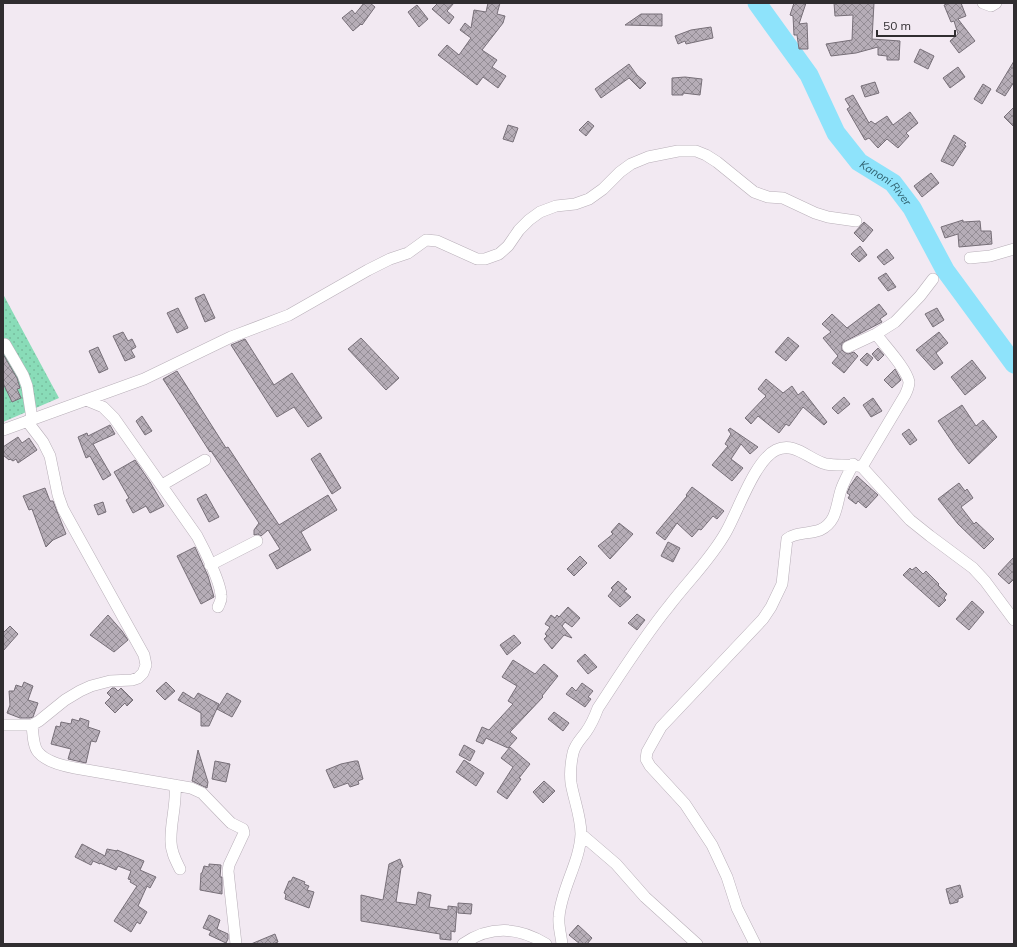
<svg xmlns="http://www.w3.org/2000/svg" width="1017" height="947" viewBox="0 0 1017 947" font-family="Mulish,sans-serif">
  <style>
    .park { fill: url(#park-dots) }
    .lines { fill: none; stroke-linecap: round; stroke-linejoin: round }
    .river { stroke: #8ee3fb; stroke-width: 19 }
    .building { fill: url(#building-cross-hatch); stroke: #776f78 }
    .minor-casing { stroke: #b8afb8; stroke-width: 12 }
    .minor { stroke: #fff; stroke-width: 11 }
    .labels { text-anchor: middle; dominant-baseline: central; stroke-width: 3; stroke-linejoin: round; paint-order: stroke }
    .water-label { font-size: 11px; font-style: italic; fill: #2f606d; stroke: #f2e9f2 }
  </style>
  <defs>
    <pattern id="park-dots" width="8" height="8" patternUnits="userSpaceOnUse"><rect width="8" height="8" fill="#89dcb8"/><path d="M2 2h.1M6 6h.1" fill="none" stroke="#77bd9e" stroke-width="1.8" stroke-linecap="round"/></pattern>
    <pattern id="building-cross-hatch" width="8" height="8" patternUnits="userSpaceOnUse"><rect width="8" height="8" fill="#b6adb7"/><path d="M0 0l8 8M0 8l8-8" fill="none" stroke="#948d95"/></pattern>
  </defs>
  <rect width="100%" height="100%" fill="#f2e9f2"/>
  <path class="park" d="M3,294L59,398L3,422Z"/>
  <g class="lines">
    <path class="river" id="s1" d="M757,3L809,75L836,133L859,162L893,183L912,208L945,270L1014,364"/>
  </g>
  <path class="building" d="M364,3H370L375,7L362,25L361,24L353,31L342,18L352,10L355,14Z
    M438,3H454L447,11L454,17L449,24L432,9Z
    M488,3H500L497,14L505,16L503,23L482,50L497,60L492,67L506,76L498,88L483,77L477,85L438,55L447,45L459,55L471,38L460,30L465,23L471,28L474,10L486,12Z
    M794,3H806L799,24L807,23L808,49H799L797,35H794L793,16L790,15Z
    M834,3H874L872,39L900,41L899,60H887V56L878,55V47L856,53L831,56L826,44L852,40L853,15L835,16Z
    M950,3H961L966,16L958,19L975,41L959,53L950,41L958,34L954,21L951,22L944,5Z
    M417,5L428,19L419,27L408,12Z
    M641,14H662V26L625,25Z
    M711,27L713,38L686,44L685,41L678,44L675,36L691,30Z
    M920,49L934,56L928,69L914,62Z
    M1014,61V82L1005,96L996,91Z
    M629,64L637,75L646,83L640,89L629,78L601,98L595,89Z
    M958,67L965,77L950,88L943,78Z
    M685,77L702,79L700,95L683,93V95H672V78Z
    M875,82L879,93L865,97L861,86Z
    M983,84L991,89L982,104L974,99Z
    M853,95L869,123L871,121L875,124L887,116L893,125L910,112L918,123L906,133L909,136L898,148L887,139L878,148L869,138L865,140L847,109L850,107L845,99Z
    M1014,107V127L1004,117Z
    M588,121L594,126L586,136L579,130Z
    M508,125L518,128L513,142L503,139Z
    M954,135L966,143L964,145L966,146L953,166L941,161Z
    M931,173L939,183L922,197L914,186Z
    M963,220V222L980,221L981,231H991L992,244L959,247L958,234L945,238L941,227Z
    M864,222L873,230L863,242L854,233Z
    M860,246L867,255L859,262L851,254Z
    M887,249L894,258L884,265L877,257Z
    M886,273L896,287L888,291L878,278Z
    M204,294L215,318L205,322L195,298Z
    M879,304L887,314L880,319L882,322L842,343V350L844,352L848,354L854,352L858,356L844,373L832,363L838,356L823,338L831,332L822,324L832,314L847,328Z
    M178,308L188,328L177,333L167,313Z
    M937,308L944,320L933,327L925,314Z
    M123,332L128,341L132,339L136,347L131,350L135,357L125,361L113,336Z
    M939,332L948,343L936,353L943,363L934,370L916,350Z
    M788,337L799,346L786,361L775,352Z
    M361,338L399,378L386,390L348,349Z
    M245,339L274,385L292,373L322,418L308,427L294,407L277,417L231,345Z
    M98,347L108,369L99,373L89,351Z
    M878,348L884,355L878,361L872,354Z
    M867,353L873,358L867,366L860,360Z
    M3,354L17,378L20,388L17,389L21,398L12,402L3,383Z
    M972,360L986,378L965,395L951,377Z
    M895,369L901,380L892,388L884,380Z
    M177,371L226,448L228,447L279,525L328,495L337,510L301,532L311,550L277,569L269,555L280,549L268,530L261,536L258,534L254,535V530L259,523L211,451L210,452L163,379Z
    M766,379L783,393L792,386L798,395L803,391L827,422L824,425L803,407L789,426L786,424L779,433L758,416L751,424L745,418L766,396L758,389Z
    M844,397L850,404L838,414L832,408Z
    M873,398L882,411L871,417L863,405Z
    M962,405L976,426L983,420L997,437L969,464L957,449L938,421Z
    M142,416L152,431L145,435L136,421Z
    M110,425L115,434L93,444L111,475L103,480L90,456L86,458L78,437L87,433L88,436Z
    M730,428L758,447L750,454L741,444L731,459L743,468L732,481L712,465L728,446L725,444L731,434L728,430Z
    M909,429L917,440L910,445L902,434Z
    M18,437L22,443L29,438L37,450L18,463L16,459L13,461L10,459L9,460L3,455V447Z
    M320,453L341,488L332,494L311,459Z
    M135,460L150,482L164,506L150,513L146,506L133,513L126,500L129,498L114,472Z
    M857,476L878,495L866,508L858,501L856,504L848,498L850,495L847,493L850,486Z
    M959,483L965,491L967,489L973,498L961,507L974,524L976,522L994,539L984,549L958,524L938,499Z
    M692,487L724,511L717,519L713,516L701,530L699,529L692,537L677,523L665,540L656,533L687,496L686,495Z
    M45,488L50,501H53L66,534L53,540L46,547L32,509L29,510L23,496Z
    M206,494L219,517L209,522L197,499Z
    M103,502L106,512L98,515L94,505Z
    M619,523L633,534L610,559L598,546L613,534L611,532Z
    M668,542L680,548L673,562L661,556Z
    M195,547L208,576L214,597L201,604L177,556Z
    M580,556L587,563L574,576L567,569Z
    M1014,557V579L1009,584L998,574Z
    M916,567L923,574L926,571L939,584L938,585L947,594L944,598L946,600L939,607L903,575L910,568L912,570Z
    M618,581L627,589L624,591L631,597L620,607L608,596L613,590L611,588Z
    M972,601L984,612L969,630L956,619Z
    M568,607L580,618L572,627L565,622L562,626L572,638L564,635L552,649L544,639L547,636L545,634L550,627L545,624L551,615L555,618L557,615L559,617Z
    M637,614L645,620L637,630L628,623Z
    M108,615L122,631L128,640L114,652L90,635Z
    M10,626L18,634L3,651V633Z
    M514,635L521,643L507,655L500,645Z
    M585,654L597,667L588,674L577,661Z
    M513,660L535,674L544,664L558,676L542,696L543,697L510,732L517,738L508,748L486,738L483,744L476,741L482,727L489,730L513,704L508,701L517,686L502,677Z
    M24,682L33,686L28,700L38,703L33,717L30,718H20L7,713L10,705L9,691H14L16,685L22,687Z
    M166,682L175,691L165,700L156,691Z
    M582,683L593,691L588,697L591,699L585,707L566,694L572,687L576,691Z
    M112,688H115L118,691L121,688L133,700L127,706L125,703L115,713L105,703L111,697L107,693Z
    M183,692L194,699L198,693L219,704L209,726H201V713L178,700Z
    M227,693L241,701L232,717L217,709Z
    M554,712L569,723L563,731L548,719Z
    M80,718L89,721L88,727L100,731L96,742L91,741L86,763L68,759L71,749L51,744L56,726L60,727L61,722L71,724L72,719L79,721Z
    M464,745L475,751L470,761L459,755Z
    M510,747L530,764L519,778L521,779L507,799L497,792L513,767L501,758Z
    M198,750L208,782L207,788L192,781Z
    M464,760L484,773L476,786L456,772Z
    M215,761L230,764L226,782L212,779Z
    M355,761H358L363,779L358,781L359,784L350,787L348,783L334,788L326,770L341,764Z
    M544,781L555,791L543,803L533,792Z
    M82,844L105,856L107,849L117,851V850L144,861L140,870L156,877L150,888L147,886L138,906L147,912L140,924L137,922L131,932L114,921L137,886L130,882L131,880L128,879L131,871L118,866L116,870L100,863V864L93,861L91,865L75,857Z
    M400,859L403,867L401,868L396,902L416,905L418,892L431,895L429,907L448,910V906L457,907L455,932L451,931V940L440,939V934L361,921V895L383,900L389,864Z
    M209,864L221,865L220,877H222V894L200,890L201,873H202L204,866L209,867Z
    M293,877L305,882L304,884L309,886L307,890L314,892L309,908L285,899L286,894L284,893L289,881H291Z
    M960,885L963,897L958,899V902L950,904L946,889Z
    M458,903L472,904L471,914L458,913Z
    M209,915L220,920L217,929L228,934V939L226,943L209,935L211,931L203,928Z
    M578,925L592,938L587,944H580L569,935Z
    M275,934L278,942L273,944H251Z"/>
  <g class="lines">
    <g class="minor-casing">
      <path id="minor" d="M983,3L991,6L996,3
        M970,258L990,256L1014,249
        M5,344L23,375L27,386L32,419
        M848,347L876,334L895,322L920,296L933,279
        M86,400L103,407L114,418L197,536C204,549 220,581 221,595C222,600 220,602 218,607
        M3,430L144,379L231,337L289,315L368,270L390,259L408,253L426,240L437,241L477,259H485L499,254L508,246L519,230L529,220L540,212L556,206L575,204L589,199L603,189L620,172L631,164L648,157L678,151H696L706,155L717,162L754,192L768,197L783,198L815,213L828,217L856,221
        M862,467L905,395C907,391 909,387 909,382C907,369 884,345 876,334
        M162,485L205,460
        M210,565L257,541
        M3,725H32L39,721L65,700L80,691L91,686L110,681L132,680L138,678L143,673L146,665L144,655L63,509L58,495L50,456L43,442L27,421
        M32,725C33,733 33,746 38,752C46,762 64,766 75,768L191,788L202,793L231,823L243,829L244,833L229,865L228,871L236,944
        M175,785C177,804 170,823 171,842C171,852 176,861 180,869
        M581,834L616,864L645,897L697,944
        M463,944C490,925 519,927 546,944
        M562,944C561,935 558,925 559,917C561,889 580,862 581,834C581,817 574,800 571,783C570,774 571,762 573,753C575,744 581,739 586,732C591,725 595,716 598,708C621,673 643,638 669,606C688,581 711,559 726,532C738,511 755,460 776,450C795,441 809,460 826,464C838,466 850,464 862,467L910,520L930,536L973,568L985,581L1014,620
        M755,944L737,908L727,877L712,845L685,804L650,766L646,759L647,752L661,727L763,619L771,607L782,584L787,539C795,532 809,534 820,530C837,522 836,506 841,490C844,481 849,473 853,464"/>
    </g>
    <use href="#minor" class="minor"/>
  </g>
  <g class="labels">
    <g class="water-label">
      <text stroke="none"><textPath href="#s1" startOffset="224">Kanoni River</textPath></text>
    </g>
  </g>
  <rect width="1017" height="947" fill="none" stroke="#302d30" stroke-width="8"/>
  <path d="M877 30v6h78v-6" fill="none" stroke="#302d30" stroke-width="2"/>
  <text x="883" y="30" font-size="12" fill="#302d30" stroke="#f2e9f2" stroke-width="3" paint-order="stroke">50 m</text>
</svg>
